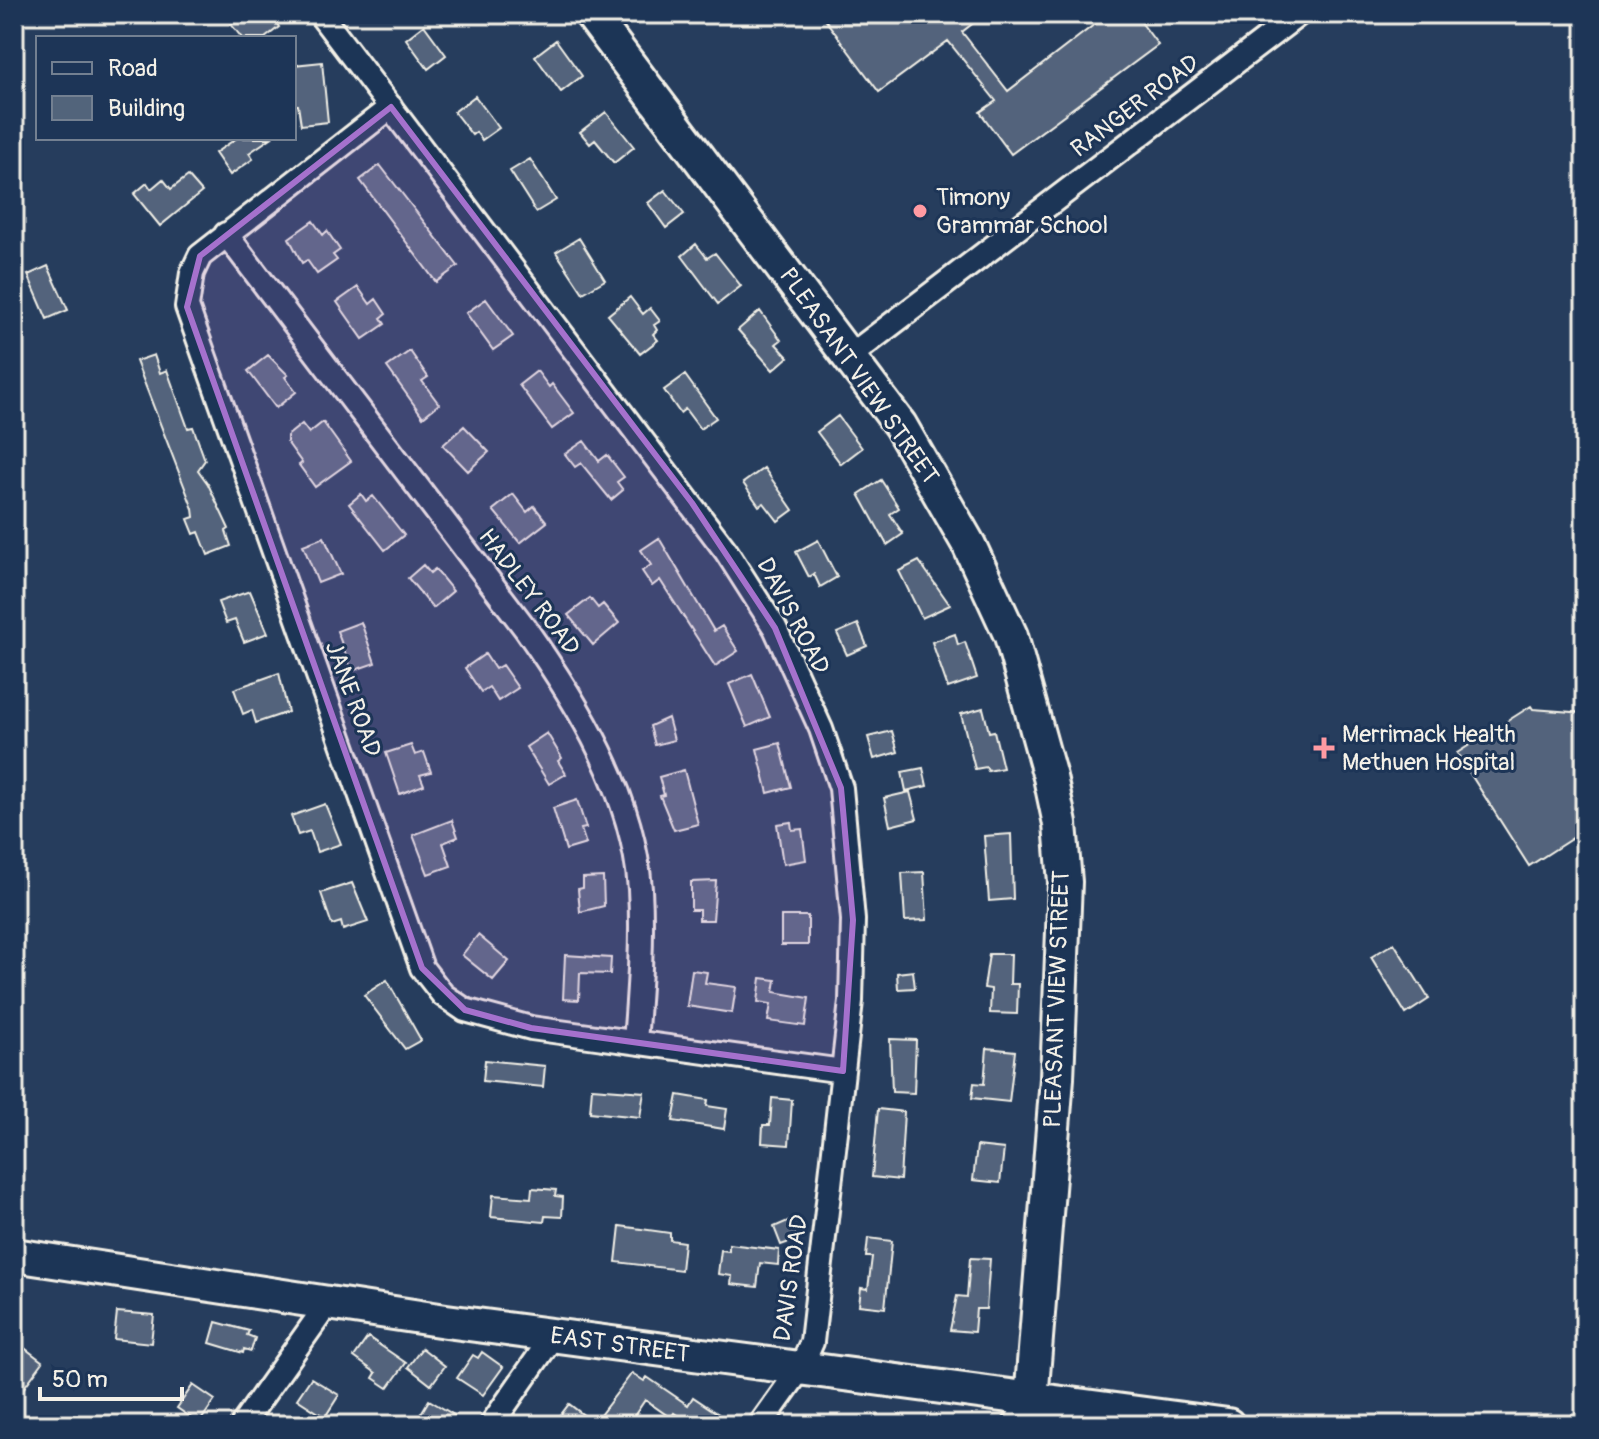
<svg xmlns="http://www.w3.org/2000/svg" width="1599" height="1439" viewBox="0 0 1599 1439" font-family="Pangolin,sans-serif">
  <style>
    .building { fill: #52647b; stroke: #f4f1e8; stroke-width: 2 }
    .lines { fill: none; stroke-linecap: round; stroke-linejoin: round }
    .street-casing { stroke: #f4f1e8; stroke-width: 28 }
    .secondary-casing { stroke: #f4f1e8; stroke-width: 38 }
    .street { stroke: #1d3557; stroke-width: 22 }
    .secondary { stroke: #1d3557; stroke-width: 32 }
    .marked { fill: #a571cd; fill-opacity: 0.2; stroke: #a571cd; stroke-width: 6; stroke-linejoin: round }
    .poi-dot { fill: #ff9aa2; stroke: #1d3557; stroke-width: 3 }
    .labels { text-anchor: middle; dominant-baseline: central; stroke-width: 6; stroke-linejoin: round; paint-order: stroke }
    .street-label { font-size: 24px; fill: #f4f1e8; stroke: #1d3557 }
    .poi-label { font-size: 24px; fill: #f4f1e8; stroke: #1d3557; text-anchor: start }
  </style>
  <rect width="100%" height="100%" fill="#263d5d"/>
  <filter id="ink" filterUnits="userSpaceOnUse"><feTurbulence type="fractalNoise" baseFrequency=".0125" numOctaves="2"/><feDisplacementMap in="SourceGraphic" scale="16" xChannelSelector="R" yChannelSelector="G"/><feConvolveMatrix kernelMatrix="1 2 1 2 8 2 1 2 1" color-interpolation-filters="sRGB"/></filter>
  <g filter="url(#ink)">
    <path class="building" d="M244,14H270L279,27L265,38H242L231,24Z
      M821,14H985L962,32L1008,91L1108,14H1135L1158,45L1011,154L980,112L996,101L948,41L879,92Z
      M424,25L446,55L428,69L406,39Z
      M556,40L582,76L561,92L535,56Z
      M322,62L328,122L301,125L298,105H294V65Z
      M475,96L499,128L482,140L476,132L472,135L454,112Z
      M606,112L634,147L614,163L595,140L590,144L580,132Z
      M237,138H271L249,153L253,159L230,175L215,153Z
      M530,159L556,200L536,212L510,171Z
      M380,165L458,266L436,282L360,180Z
      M188,176L202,192L160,226L134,194L147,183L151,189L163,179L171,189Z
      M665,190L684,214L666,228L648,203Z
      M313,221L323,235L327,231L340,250L333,255L337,260L317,274L307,260L302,263L289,238Z
      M579,238L605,280L583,293L556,252Z
      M696,244L707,258L715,253L741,286L718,304L682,256Z
      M48,266L68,310L47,319L28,275Z
      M358,287L370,304L376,299L386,314L381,318L385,324L363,339L337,302Z
      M630,297L643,314L650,308L660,321L654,325L657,330L653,334L658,340L640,354L608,315Z
      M486,299L513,336L493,350L466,313Z
      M760,311L781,340L776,344L788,357L773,370L738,330Z
      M410,351L428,377L422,381L439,404L423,417L387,367Z
      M154,355L160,373L167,370L188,428L193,427L205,460L198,470L208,484L229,529L226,531L231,546L208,555L199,532L194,534L188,519L194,517L193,509L136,361Z
      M268,355L288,375L285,377L296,392L276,408L248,371Z
      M537,371L549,387L552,384L574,413L552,429L519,385Z
      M685,375L716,418L700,429L685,409L680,413L664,390Z
      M838,416L862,448L841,464L817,432Z
      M323,422L351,461L315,487L299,465L302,463L287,442V436L302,424L309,433Z
      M464,426L489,452L468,471L443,445Z
      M584,441L599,461L607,455L624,477L617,482L623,490L611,500L581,463L575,467L565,454Z
      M764,468L793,510L778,521L764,503L759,506L743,483Z
      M881,480L899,508L890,514L903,534L887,545L859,494Z
      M361,494L366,501L373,496L404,535L385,550L349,504Z
      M513,494L527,512L534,506L547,522L520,543L493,510Z
      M324,537L341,574L318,583L303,545Z
      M659,538L714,631L722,626L738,651L715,666L660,580L652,586L642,571L651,565L641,550Z
      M818,540L837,577L820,587L814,574L809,577L796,552Z
      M919,561L950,605L922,618L899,571Z
      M423,565L430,573L435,569L453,591L433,608L408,578Z
      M250,591L268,633L244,642L235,620L226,623L218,602Z
      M590,598L598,608L603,604L619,623L593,645L568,615Z
      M361,622L375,663L352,671L337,631Z
      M858,624L867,646L847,655L837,633Z
      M955,634L958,645L965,642L977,678L948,688L932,642Z
      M485,654L495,669L502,665L518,688L498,701L489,687L481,692L465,668Z
      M279,673L288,712L256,723L252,710L243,714L234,689Z
      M752,674L770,717L747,727L729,684Z
      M1531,706L1533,709L1585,713V830L1529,866L1457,753Z
      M983,708L989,732L994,731L1003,768L988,771L986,767L975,769L961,714Z
      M668,718L674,740L655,745L650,726Z
      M892,731L898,752L874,759L868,737Z
      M547,733L562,758L558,761L566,774L549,784L526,747Z
      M780,743L791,787L768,793L757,749Z
      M411,745L415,755L424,752L431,772L420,775L424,785L400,794L386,753Z
      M923,768L927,786L906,791L902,772Z
      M684,770L698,824L674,830L660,796L664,795L659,777Z
      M910,792L917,819L890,826L884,798Z
      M577,800L586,828L581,829L586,844L566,850L553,808Z
      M325,804L341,844L317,852L310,831L298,835L291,816Z
      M452,820L458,837L443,843L451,866L428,874L413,835Z
      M791,822L792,830L802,829L806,860L783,864L777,824Z
      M1011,834L1013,899L989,901L984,836Z
      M924,872L927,920L905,921L902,873Z
      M603,877L604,906L580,912L578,889L583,888V878Z
      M716,881L713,920H699V910H691V882Z
      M352,883L368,922L343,930L341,922L332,925L321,893Z
      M781,916H808V945H781Z
      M478,935L509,961L493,980L462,955Z
      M1394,943L1429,999L1406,1014L1371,957Z
      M989,954H1011L1010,984H1018L1017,1014L990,1013L991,989L984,988Z
      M565,955L611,958L610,974L580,973L579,1000L563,999Z
      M692,970L707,972L705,983L736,987L732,1013L687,1006Z
      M913,971L915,988L898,989L897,973Z
      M761,978L776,980L774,992L809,998L805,1026L768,1021L771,1004L758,1002Z
      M387,980L421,1040L405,1049L364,995Z
      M890,1039L916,1040L914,1093L892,1092Z
      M987,1048L1015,1051L1009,1102L972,1098L974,1083L984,1084Z
      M485,1060L545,1066L543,1087L483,1081Z
      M592,1088L644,1092L640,1117L590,1112Z
      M678,1095L708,1100L707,1106L727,1109L724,1129L673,1121Z
      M772,1098L792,1100L789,1145L762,1143L763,1125H770Z
      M878,1109L904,1112L900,1180L872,1177Z
      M977,1146L1004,1149L1000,1183L973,1180Z
      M532,1188L556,1190L555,1196L563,1197L562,1217L545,1216L544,1222L491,1217L493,1195L531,1198Z
      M790,1220L798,1239L781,1245L774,1227Z
      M620,1226L670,1233V1240L684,1242L681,1270L616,1262Z
      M868,1238L892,1241L885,1308L859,1305L861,1288L868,1289L872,1257H866Z
      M729,1244L779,1250L778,1265L760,1263L757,1287L731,1284L732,1276L718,1274L721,1250L729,1251Z
      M970,1258L990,1259L986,1309H976L974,1332L950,1330L957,1296L967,1297Z
      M117,1312L154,1315L151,1343L114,1339Z
      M216,1322L249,1331L247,1335L255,1338L251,1351L244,1349L243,1353L210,1343Z
      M368,1337L406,1363L388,1388L373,1378L376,1373L354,1357Z
      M14,1340L43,1362L14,1401Z
      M422,1348L445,1366L431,1385L408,1367Z
      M482,1352L503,1367L483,1395L457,1378L473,1355L478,1358Z
      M632,1373L644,1381L647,1377L688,1405L693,1397L720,1415L713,1425H691L674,1413L671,1418L645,1400L628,1425H553L569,1404L594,1423Z
      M311,1378L339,1395L325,1417L297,1399Z
      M193,1385L215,1400L199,1423L177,1408Z
      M429,1400L454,1415L448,1425H414Z"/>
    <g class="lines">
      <g class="street-casing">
        <path id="street" d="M320,14L726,551L775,628L821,729L841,788L853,920L851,1001L812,1342L800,1369L760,1425
          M391,107L200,256L192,273L187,307L422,968L443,995L465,1010L531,1028L843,1071
          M226,234L525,628C579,705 633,793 640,889C643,940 639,991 635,1042
          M850,356L1299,14
          M242,1425L329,1302
          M491,1425L553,1336
          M1014,1425L1031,1400"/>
      </g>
      <g class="secondary-casing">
        <path id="secondary" d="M591,14L900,425L969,545L1011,636L1050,777L1060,824L1065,882L1057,1078L1031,1400
          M14,1255L446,1321L1228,1425"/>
      </g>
      <use href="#street" class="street"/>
      <use href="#secondary" class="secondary"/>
    </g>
  </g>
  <path class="marked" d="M391,107L692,503L775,628L841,788L853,920L843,1071L531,1028L465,1010L422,968L187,307L200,256Z"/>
  <g class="poi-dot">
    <circle cx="920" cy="211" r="8"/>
    <path d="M1320 736h8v8h8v8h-8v8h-8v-8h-8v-8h8z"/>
  </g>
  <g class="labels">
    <g class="street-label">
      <text transform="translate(1135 106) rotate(-37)">RANGER ROAD</text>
      <text transform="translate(859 376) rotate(55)">PLEASANT VIEW STREET</text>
      <text transform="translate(529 592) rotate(53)">HADLEY ROAD</text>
      <text transform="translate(793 616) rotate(62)">DAVIS ROAD</text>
      <text transform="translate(353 699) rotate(70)">JANE ROAD</text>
      <text transform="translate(1057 999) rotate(-88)">PLEASANT VIEW STREET</text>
      <text transform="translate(791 1278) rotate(-82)">DAVIS ROAD</text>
      <text transform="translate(620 1345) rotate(8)">EAST STREET</text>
    </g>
    <g class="poi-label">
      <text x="936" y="197">Timony<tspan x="936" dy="28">Grammar School</tspan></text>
      <text x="1342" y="734">Merrimack Health<tspan x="1342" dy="28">Methuen Hospital</tspan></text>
    </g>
  </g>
  <rect width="1599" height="1439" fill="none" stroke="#1d3557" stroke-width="48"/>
  <rect x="24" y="24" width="1551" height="1391" fill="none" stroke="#f4f1e8" stroke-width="3" filter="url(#ink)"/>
  <rect x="36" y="36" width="260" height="104" fill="#1d3557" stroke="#738091" stroke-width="2"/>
  <rect x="52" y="62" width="40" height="12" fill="#1d3557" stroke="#738091" stroke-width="2"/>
  <text x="108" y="76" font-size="24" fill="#f4f1e8">Road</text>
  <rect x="52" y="96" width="40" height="24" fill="#52647b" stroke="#738091" stroke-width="2"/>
  <text x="108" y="116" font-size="24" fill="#f4f1e8">Building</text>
  <path d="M40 1387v12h142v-12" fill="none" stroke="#f4f1e8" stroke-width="4"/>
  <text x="52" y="1387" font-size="24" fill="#f4f1e8" stroke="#1d3557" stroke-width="6" paint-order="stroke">50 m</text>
</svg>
